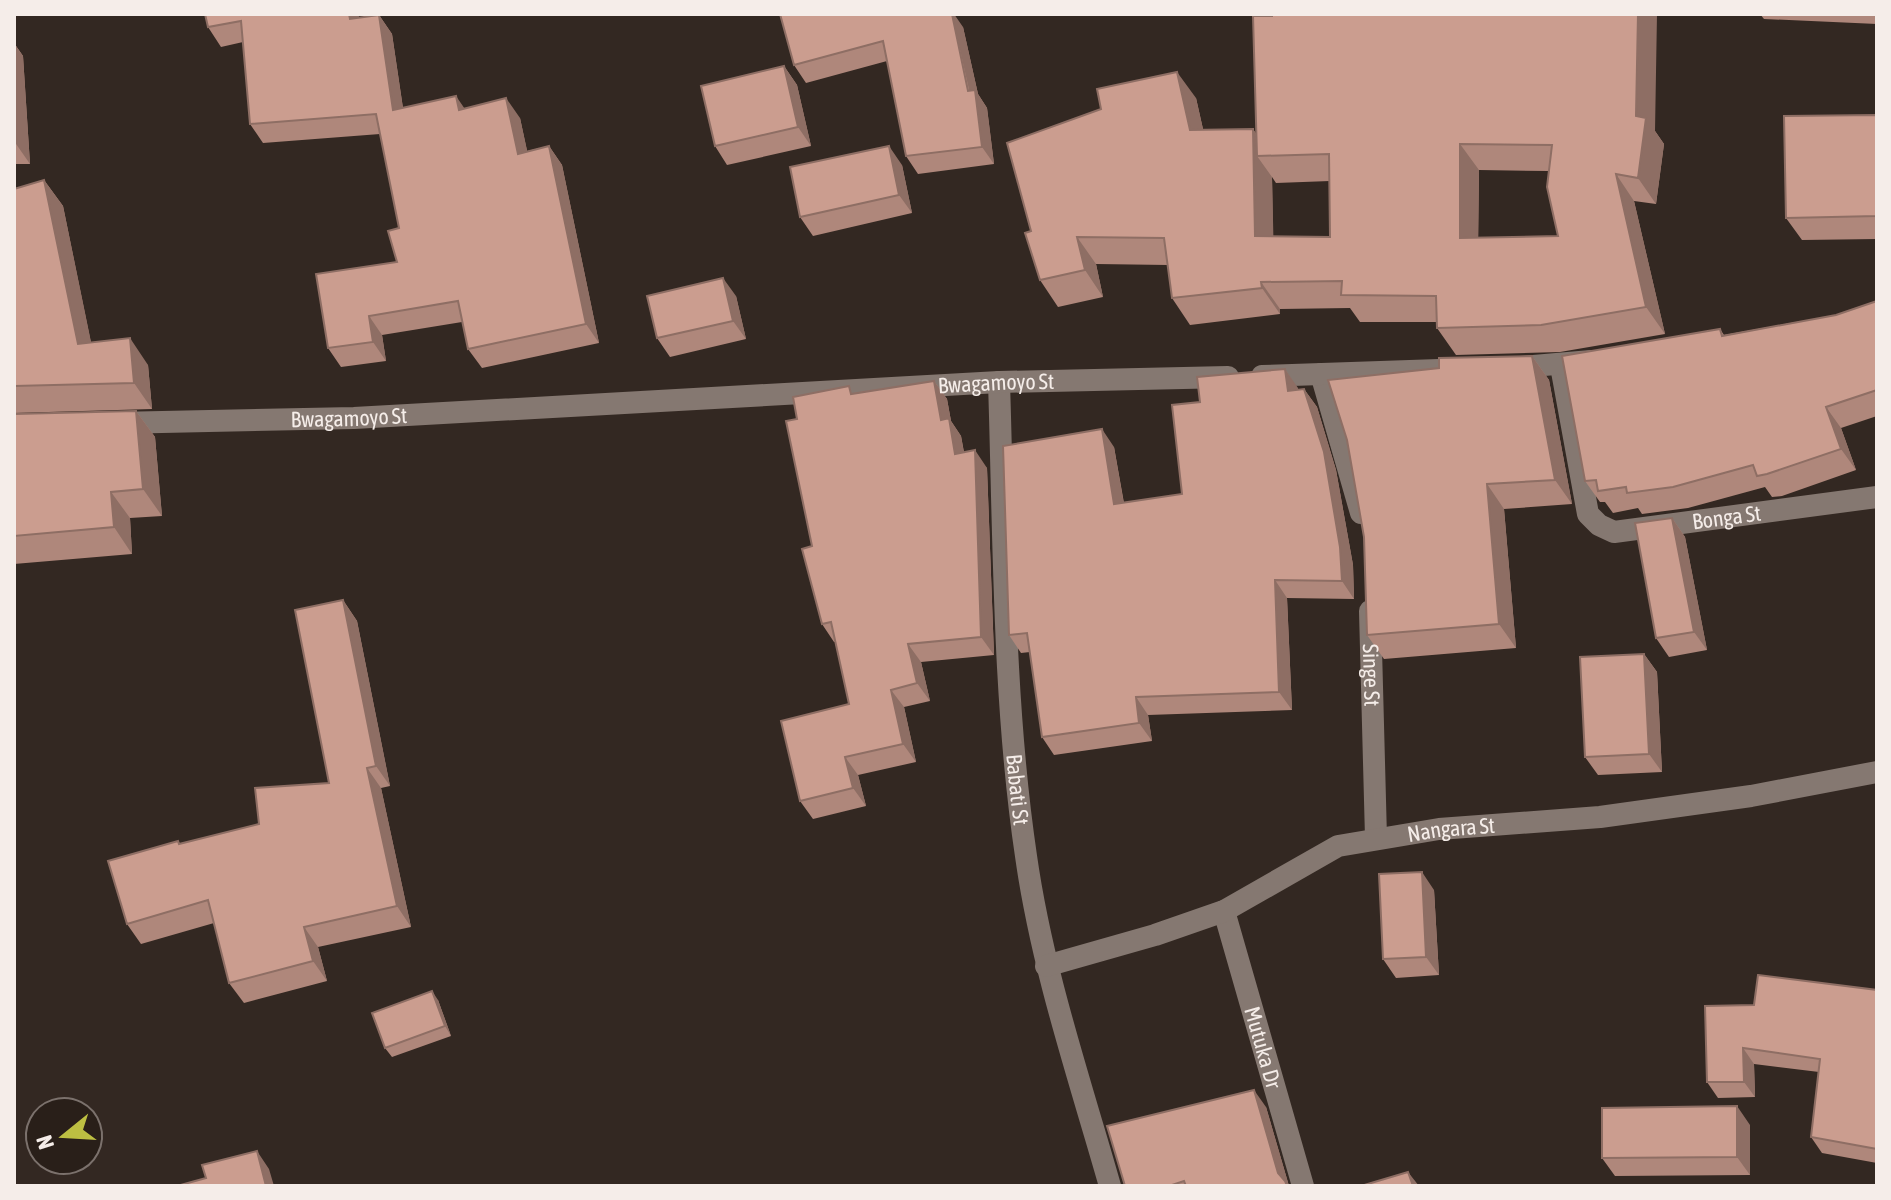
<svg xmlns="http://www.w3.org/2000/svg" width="1891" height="1200" viewBox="0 0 1891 1200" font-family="'Asap Condensed',sans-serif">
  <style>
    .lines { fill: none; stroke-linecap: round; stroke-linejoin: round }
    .minor { stroke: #857871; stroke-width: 22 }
    .wall { fill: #af877b; fill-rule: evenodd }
    .shaded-wall { fill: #8e6e64 }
    .building { fill: #cb9d8f; stroke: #8e6e64; stroke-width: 2; fill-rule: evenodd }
    .labels { text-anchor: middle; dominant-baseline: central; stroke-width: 8; stroke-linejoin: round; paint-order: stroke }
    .street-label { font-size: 22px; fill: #f5ede9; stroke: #291f19 }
  </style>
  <rect width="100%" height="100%" fill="#332822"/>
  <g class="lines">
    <g class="minor">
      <path id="s1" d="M1561,366L1588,514L1599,525L1614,532L1877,497"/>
      <path d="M1510,368L1591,361"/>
      <path d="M1321,374L1361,513"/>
      <path d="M1262,376L1439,370"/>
      <path id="s2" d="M999,382C1004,538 1003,701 1026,856C1042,969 1079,1077 1110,1186"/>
      <path id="s3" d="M115,423L354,418L999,382L1228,377"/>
      <path id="s4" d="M1370,611L1376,838"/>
      <path id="s5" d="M1224,911L1303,1186"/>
      <path id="s6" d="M1046,966L1155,935L1224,911L1338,846L1439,829L1600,817L1751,796L1877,772"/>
    </g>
  </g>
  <path class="wall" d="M205,14H358L359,18L379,15L392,34L403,108H464L520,118L527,151L549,146L562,165L599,343L482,368L468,349L462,322L382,335L386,361L341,367L328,348L397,262L399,228L380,134L263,143L250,124L243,42L221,47L208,27Z
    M780,14L963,27L978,94L987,108L994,164L918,174L906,156L887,61L806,83L794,65Z
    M1760,14H1877V24L1764,19Z
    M14,43L23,56L30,164H14Z
    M784,66L797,85L811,146L727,165L715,146Z
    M1196,98L1203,129H1253L1256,134L1655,131L1664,144L1656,204L1634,201L1665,334L1560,352L1456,355L1437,328V322H1360L1350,308L1280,309V314L1190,325L1172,298L1168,265L1096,264L1103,297L1058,307L1040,280L1031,231ZM1479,170L1548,171L1558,236L1478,238ZM1272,177L1276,183L1330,181V237L1273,236Z
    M1877,115V239L1802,240L1786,218Z
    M902,165L912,213L813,236L800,217Z
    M44,180L63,206L91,343L148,365L152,409L14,413V189Z
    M736,296L746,339L670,357L657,338Z
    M1877,301V416L1841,428L1856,470L1782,496L1772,497L1765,487L1688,508L1642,514L1638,508L1613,513L1605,502H1600L1585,481L1720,329L1724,335L1836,315Z
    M1532,356L1549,380L1572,504L1504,509L1516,648L1384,659L1367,635L1364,537L1439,368Z
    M1285,369L1298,390L1304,389L1317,407L1336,470L1353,565L1354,599L1287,598L1292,710L1148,715L1152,741L1054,755L1042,737L1030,652L1021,653L1009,635L1114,447L1124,503L1182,494L1200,402Z
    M934,381L947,399L951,421L961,436L964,452L987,468L994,655L921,662L930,701L904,707L916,762L858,775L866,806L813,819L800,801L849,704L835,642H834L822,624L797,419L854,393Z
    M136,411L155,437L162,516L130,518L132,554L14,564V414Z
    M1672,518L1685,537L1707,650L1669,657L1656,638Z
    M343,600L357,621L390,786L381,788L411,927L318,947L327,981L244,1003L229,983L214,923L141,944L127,924L180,844L259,824L329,783Z
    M1644,654L1657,672L1662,772L1598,775L1585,757Z
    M1434,890L1439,975L1396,978L1383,959Z
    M1877,990V1163L1822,1153L1811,1137L1819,1072L1754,1064L1755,1097L1718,1098L1707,1082L1754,1005Z
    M438,1000L451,1036L392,1057L385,1048Z
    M1266,1107L1289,1186H1125Z
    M1750,1125V1175L1615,1176L1602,1158Z"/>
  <path class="shaded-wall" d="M349,14H358L363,38L350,19Z
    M952,14H954L963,27L978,94L987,108L994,164L982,147Z
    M1638,14H1657L1655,131L1664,144L1656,204L1638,178L1636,116Z
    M379,15L392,34L406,129L393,110Z
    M14,43L23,56L30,164L14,141Z
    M784,66L797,85L811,146L798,127Z
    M1177,72L1196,98L1209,156L1190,130Z
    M456,96L469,115L459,110Z
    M506,98L520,118L532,173L518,154Z
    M1253,129L1272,155L1257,156L1272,177L1274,263L1255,236Z
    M1460,144L1479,170L1478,265L1460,238Z
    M549,146L562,165L599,343L586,324Z
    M889,146L902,165L912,213L899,195Z
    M1616,174L1634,201L1665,334L1646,307Z
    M44,180L63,206L97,371L78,344Z
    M1077,237L1096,264L1103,297L1085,270Z
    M723,278L736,296L746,339L733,321Z
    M1261,282L1280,309V314L1262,288Z
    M369,316L382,335L386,361L373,342Z
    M130,338L148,365L152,409L134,383Z
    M1532,356L1549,380L1572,504L1555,480Z
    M1285,369L1298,388L1301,409L1288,391Z
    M934,381L947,399L951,421L961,436L967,471L955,454L941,420Z
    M1304,389L1317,407L1336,470L1353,565L1354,599L1342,581Z
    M1826,407L1841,428L1856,470L1841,449Z
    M136,411L155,437L162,516L143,489Z
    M1102,429L1114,447L1127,522L1114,504Z
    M975,450L987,468L994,655L981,637Z
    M1487,484L1504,509L1516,648L1499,624Z
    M111,492L130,518L132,554L114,527Z
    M1672,518L1685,537L1707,650L1694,632Z
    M1275,580L1287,598L1292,710L1279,692Z
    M343,600L357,621L390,786L376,766Z
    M908,644L921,662L930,701L917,683Z
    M1644,654L1657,672L1662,772L1649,754Z
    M891,690L904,707L916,762L903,744Z
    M1136,697L1148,715L1152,741L1139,723Z
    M845,757L858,775L866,806L853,788Z
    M367,768L381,788L411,927L397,906Z
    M1422,872L1434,890L1439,975L1426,957Z
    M304,927L318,947L327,981L313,961Z
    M432,991L438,1000L451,1036L445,1026Z
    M1743,1048L1754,1064L1755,1097L1744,1082Z
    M1254,1090L1266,1107L1289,1186H1287L1278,1173Z
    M1737,1106L1750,1125V1175L1737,1157Z
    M257,1151L269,1169L274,1186H266Z
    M1408,1172L1419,1186H1413Z"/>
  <path class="building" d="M205,14H349L350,19L379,15L393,110L456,96L459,110L506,98L518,154L549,146L586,324L468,349L458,301L369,316L373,342L328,348L316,274L397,262L388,231L399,228L376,114L250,124L241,21L208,27Z
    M780,14H922V15L952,14L968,91L975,90L982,147L906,156L883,41L794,65Z
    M1272,14H1638L1636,116L1646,118L1638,178L1616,174L1646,307L1541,325L1437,328L1436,296L1341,295L1342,281L1261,282L1262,288L1172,298L1164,238L1077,237L1085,270L1040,280L1025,233L1031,231L1007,143L1101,109L1097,89L1177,72L1190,130L1253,129L1255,236L1330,237L1329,154L1257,156L1253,16H1272ZM1460,144L1552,145L1547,187L1558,236L1460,238Z
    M784,66L798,127L715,146L701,86Z
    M1877,115V216L1786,218L1784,116Z
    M889,146L899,195L800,217L790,167Z
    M44,180L78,344L130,338L134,383L14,386V189Z
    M723,278L733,321L657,338L647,296Z
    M1877,301V390L1826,407L1841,449L1767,474L1757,476L1753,465L1673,487L1627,493L1626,487L1598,491L1596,480L1585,481L1562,356L1720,329L1722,336L1836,315Z
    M1532,356L1555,480L1487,484L1499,624L1367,635L1364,537L1347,440L1328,380L1439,368V358Z
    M1285,369L1288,391L1304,389L1324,452L1340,547L1342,581L1275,580L1279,692L1136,697L1139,723L1042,737L1027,633L1009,635L1003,446L1102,429L1114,504L1182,494L1172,405L1200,402L1197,377Z
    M934,381L941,420L949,418L955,454L975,450L981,637L908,644L917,683L891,690L903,744L845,757L853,788L800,801L781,721L849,704L831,622L822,624L802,549L812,546L786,421L797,419L793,397L849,386L851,394Z
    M136,411L143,489L111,492L114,527L14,536V414Z
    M1672,518L1694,632L1656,638L1635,523Z
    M343,600L376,766L367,768L397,906L304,927L313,961L229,983L208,900L127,924L108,861L178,841L179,844L259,824L255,788L329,783L295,610Z
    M1644,654L1649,754L1585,757L1580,657Z
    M1422,872L1426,957L1383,959L1379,874Z
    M1758,975L1877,990V1149L1811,1137L1820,1059L1743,1048L1744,1082H1707L1705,1006L1754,1005Z
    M432,991L445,1026L385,1048L372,1013Z
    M1254,1090L1278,1173L1285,1181L1287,1186H1186L1184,1181L1169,1186H1125L1107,1126Z
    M1737,1106V1157L1602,1158V1108Z
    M257,1151L266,1186H177L206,1178L202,1165Z
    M1408,1172L1413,1186H1361Z"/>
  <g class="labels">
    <g class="street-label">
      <text stroke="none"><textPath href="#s3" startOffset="882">Bwagamoyo St</textPath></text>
      <text stroke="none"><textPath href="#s3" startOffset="234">Bwagamoyo St</textPath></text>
      <text stroke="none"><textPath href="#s1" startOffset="296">Bonga St</textPath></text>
      <text stroke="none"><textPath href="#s4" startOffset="64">Singe St</textPath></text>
      <text stroke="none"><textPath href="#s2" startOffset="408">Babati St</textPath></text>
      <text stroke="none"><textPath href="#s6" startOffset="432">Nangara St</textPath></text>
      <text stroke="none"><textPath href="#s5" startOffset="142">Mutuka Dr</textPath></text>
    </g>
  </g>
  <rect width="1891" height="1200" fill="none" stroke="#f5ede9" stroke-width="32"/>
  <g transform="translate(64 1136) rotate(252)"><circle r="38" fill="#291f19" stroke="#7b716c" stroke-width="2"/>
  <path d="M0-6L14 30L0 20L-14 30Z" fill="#bdbf42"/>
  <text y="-12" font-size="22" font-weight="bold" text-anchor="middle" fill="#f5ede9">N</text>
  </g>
</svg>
